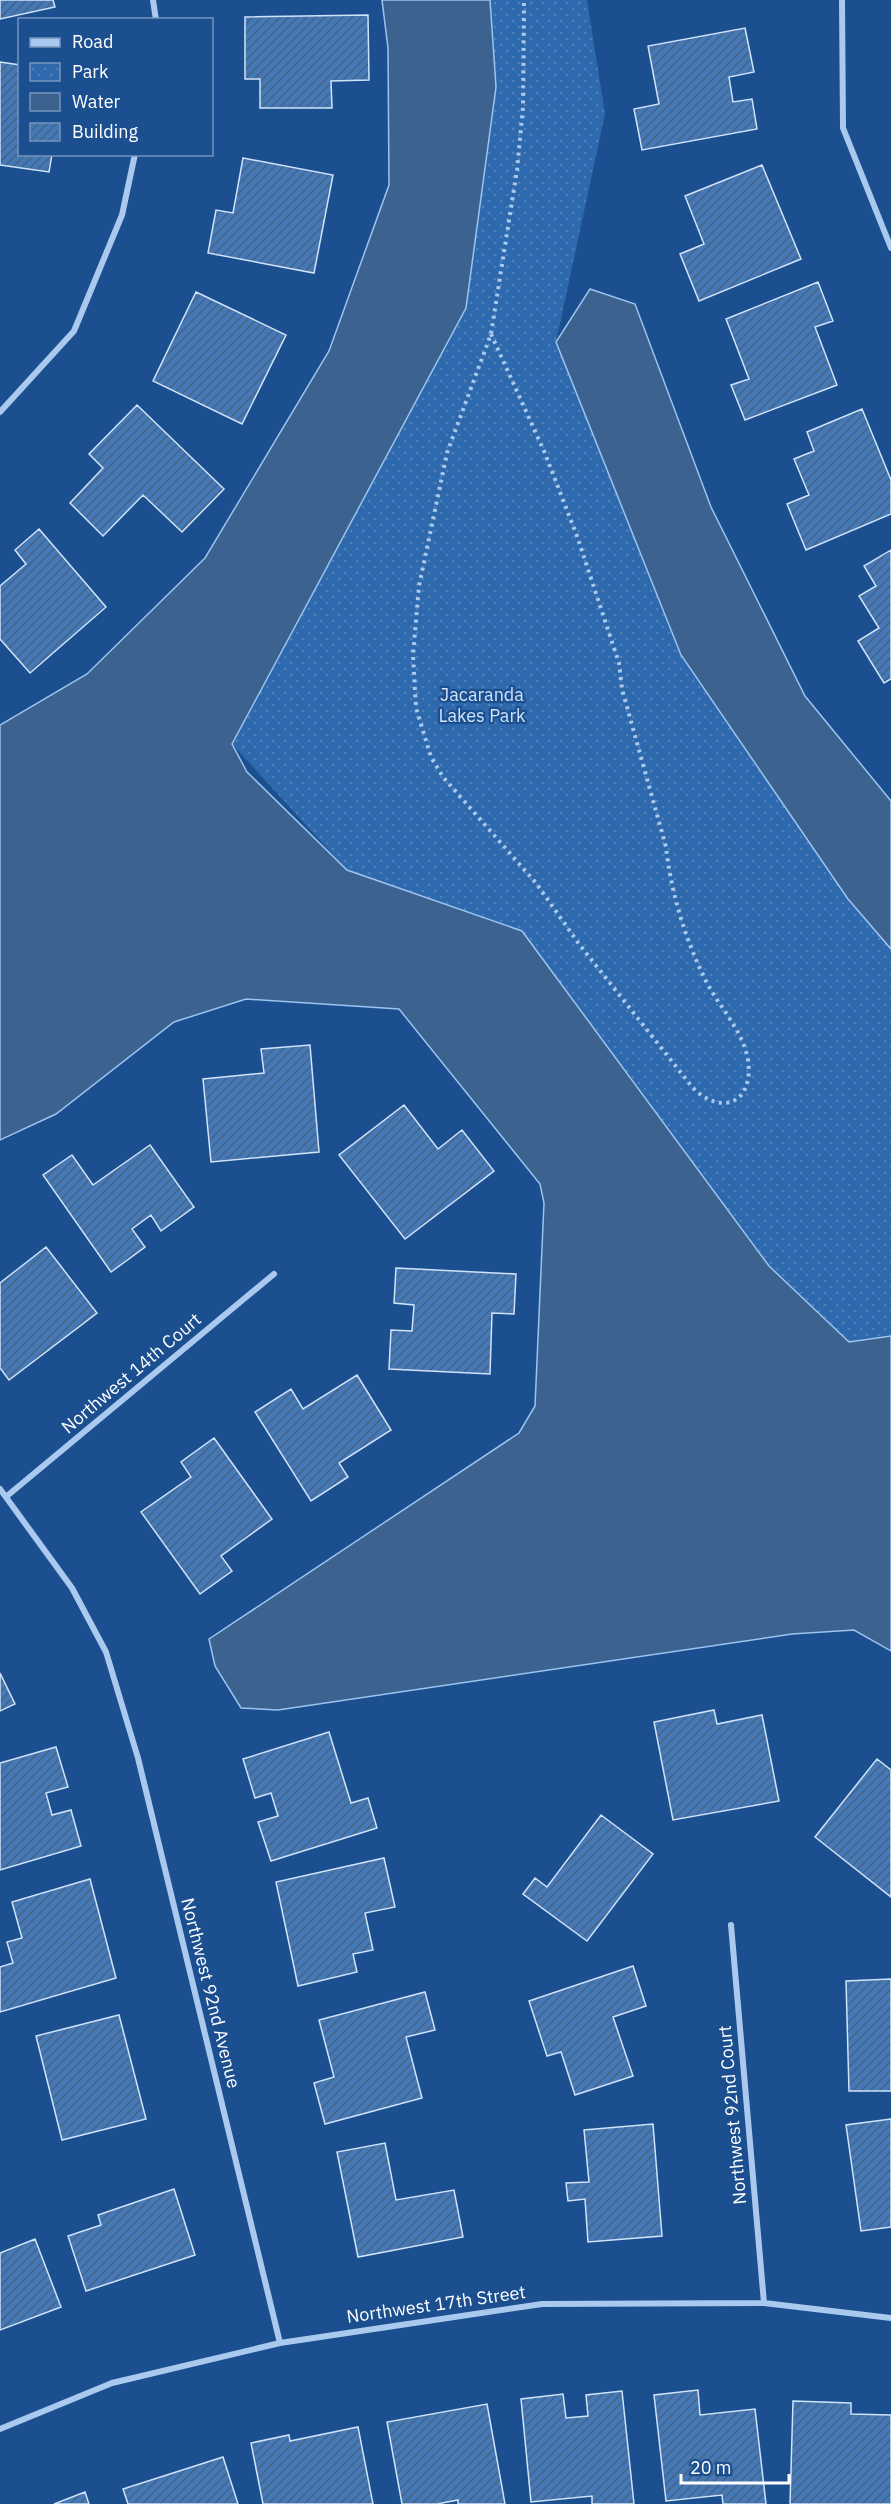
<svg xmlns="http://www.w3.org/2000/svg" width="891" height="2504" viewBox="0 0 891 2504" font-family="'IBM Plex Sans',sans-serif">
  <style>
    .park { fill: url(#park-dots) }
    .water { fill: #3c6290; stroke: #9cc4f0; stroke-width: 1.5 }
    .building { fill: url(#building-hatch); stroke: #cfe3fa; stroke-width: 1.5 }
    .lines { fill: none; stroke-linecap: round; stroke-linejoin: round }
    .path { stroke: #a9c9ee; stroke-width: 4; stroke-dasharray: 3 4.5; stroke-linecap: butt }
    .minor { stroke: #a9c9ee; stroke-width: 6 }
    .labels { text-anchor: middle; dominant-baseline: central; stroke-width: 4.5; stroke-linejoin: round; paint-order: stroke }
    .park-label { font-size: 18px; fill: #cfe3fa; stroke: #1b4f8f }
    .street-label { font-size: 18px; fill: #fff; stroke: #1b4f8f }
  </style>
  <defs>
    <pattern id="park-dots" width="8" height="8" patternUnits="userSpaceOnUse" patternTransform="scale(1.5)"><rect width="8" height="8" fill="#2e69ad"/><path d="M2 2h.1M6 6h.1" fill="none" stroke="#4d80b9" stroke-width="1.8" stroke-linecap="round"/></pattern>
    <pattern id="building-hatch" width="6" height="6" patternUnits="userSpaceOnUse" patternTransform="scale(1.5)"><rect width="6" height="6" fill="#4478b7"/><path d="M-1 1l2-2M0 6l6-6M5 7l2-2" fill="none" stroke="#486282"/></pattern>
  </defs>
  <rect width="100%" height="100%" fill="#1b4f8f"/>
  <path class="park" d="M490,0H587L605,114L556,342L848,899L891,949V1336L849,1342L769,1267L522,931L347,870L232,744L466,308L496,87Z"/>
  <path class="water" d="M382,0H490L496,87L466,308L232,744L247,772L347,870L522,931L769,1266L849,1342L891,1336V1651L854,1630L792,1634L278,1710L241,1708L215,1666L209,1639L519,1433L535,1406L544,1203L540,1184L399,1009L246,999L174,1022L56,1114L0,1140V725L87,674L205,558L329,351L389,185L388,48Z
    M590,289L635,304L711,507L805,696L891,801V949L848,899L681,655L556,342Z"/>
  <path class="building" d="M0,0H53L55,7L0,19Z
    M368,15L369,80L331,81L332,108H260V79H245V17Z
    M745,28L754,72L729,77L733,102L752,99L757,129L642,150L634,109L659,104L648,46Z
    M0,62L20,65V154H52L49,172L0,165Z
    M243,158L333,175L314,273L208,253L216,210L233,213Z
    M762,165L801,259L699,301L680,254L704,244L685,196Z
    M818,282L833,321L815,327L837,385L745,420L731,385L749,379L726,319Z
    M196,292L286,335L242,424L153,381Z
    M137,405L224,489L182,532L143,495L103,536L70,503L103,468L89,454Z
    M862,409L891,480V514L806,550L787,504L809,495L794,459L814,451L807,432Z
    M39,529L106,607L30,673L0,639V586L26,564L15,550Z
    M891,550V679L884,683L858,641L879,628L859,596L876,586L864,566Z
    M310,1045L319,1152L211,1162L203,1079L264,1073L261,1049Z
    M404,1105L438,1149L462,1130L494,1171L405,1239L339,1155Z
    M150,1145L194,1207L161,1231L151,1215L132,1229L145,1247L111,1272L43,1175L72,1155L93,1185Z
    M46,1247L97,1313L9,1380L0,1368V1283Z
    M396,1268L516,1274L514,1314L492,1313L490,1374L389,1369L391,1330L412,1331L414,1305L394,1303Z
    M357,1375L391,1430L339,1463L348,1477L311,1501L255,1412L291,1389L303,1409Z
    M214,1438L272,1519L221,1556L232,1571L200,1594L141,1512L191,1477L181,1462Z
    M0,1673L15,1704L0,1711Z
    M714,1710L717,1724L762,1715L779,1801L673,1820L654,1722Z
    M329,1732L351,1803L368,1798L377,1828L271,1861L258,1822L278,1816L271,1793L255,1798L243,1759Z
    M56,1747L68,1787L46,1793L52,1815L71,1810L81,1846L0,1870V1763Z
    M877,1759L891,1770V1897L815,1837Z
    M601,1815L653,1854L587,1941L523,1894L535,1878L547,1887Z
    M384,1858L395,1907L365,1913L373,1950L353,1954L357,1972L298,1986L276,1882Z
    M90,1879L116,1978L0,2012V1967L13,1963L7,1942L22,1938L12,1902Z
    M633,1966L646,2006L613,2017L633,2076L575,2095L561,2052L547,2056L529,2001Z
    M891,1979V2091H849L846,1981Z
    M425,1992L435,2030L406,2037L422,2098L325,2124L314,2083L334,2077L319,2020Z
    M119,2015L146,2119L62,2140L36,2036Z
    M891,2119V2227L861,2231L846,2125Z
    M653,2124L662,2236L588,2242L585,2199L568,2201L566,2183L589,2182L584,2130Z
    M385,2143L396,2200L454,2190L463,2237L358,2257L337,2152Z
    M174,2189L195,2255L86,2291L68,2236L101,2225L98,2215Z
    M35,2239L61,2307L0,2330V2253Z
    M698,2390L700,2415L755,2409L766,2504H723L722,2495L666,2501L654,2395Z
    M622,2391L634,2504H592V2496L531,2502L521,2399L563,2394L566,2418L588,2416L586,2395Z
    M793,2401L851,2403V2414L891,2415V2504H790Z
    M487,2404L505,2504H458V2500L437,2504H402L387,2422Z
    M358,2427L373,2504H263L251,2443L289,2435L290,2441Z
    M223,2457L238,2504H128L123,2489Z
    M85,2492L89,2504H54Z"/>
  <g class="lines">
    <path class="path" d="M491,334L544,451L577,536L619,663L622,689L666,847C671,892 685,939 705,979C718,1006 743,1030 748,1060C754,1102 723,1117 693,1088L579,944L536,883L443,777L431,757L416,708L413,655L419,586L447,453L491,334L517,170L523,107L524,0"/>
    <path class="minor" d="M153,0L156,20
      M842,0L843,128L891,248
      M0,412L74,331L122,215L135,154
      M0,1489L72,1588L106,1652L138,1758L280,2343
      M7,1496L274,1274
      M731,1925L764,2303
      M0,2429L112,2383L280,2343L542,2304L764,2303L891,2318"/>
  </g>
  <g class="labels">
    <g class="park-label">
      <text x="482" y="694">Jacaranda<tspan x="482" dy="21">Lakes Park</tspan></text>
    </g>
    <g class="street-label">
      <text transform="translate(131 1373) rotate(-40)">Northwest 14th Court</text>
      <text transform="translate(211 1993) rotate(76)">Northwest 92nd Avenue</text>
      <text transform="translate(732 2115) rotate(-95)">Northwest 92nd Court</text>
      <text transform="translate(436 2304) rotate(-8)">Northwest 17th Street</text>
    </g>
  </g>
  <rect x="18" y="18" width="195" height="138" fill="#1b4f8f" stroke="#7695bc" stroke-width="1.5"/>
  <rect x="30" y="38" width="30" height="9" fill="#a9c9ee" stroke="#7695bc" stroke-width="1.5"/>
  <text x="72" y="48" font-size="18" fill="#ffffff">Road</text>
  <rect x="30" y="63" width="30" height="18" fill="url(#park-dots)" stroke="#7695bc" stroke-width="1.5"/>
  <text x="72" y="78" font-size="18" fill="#ffffff">Park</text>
  <rect x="30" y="93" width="30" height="18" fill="#3c6290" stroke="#7695bc" stroke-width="1.5"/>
  <text x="72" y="108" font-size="18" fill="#ffffff">Water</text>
  <rect x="30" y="123" width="30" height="18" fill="url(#building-hatch)" stroke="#7695bc" stroke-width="1.5"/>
  <text x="72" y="138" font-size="18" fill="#ffffff">Building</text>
  <path d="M681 2474v9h108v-9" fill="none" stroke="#ffffff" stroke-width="3"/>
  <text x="690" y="2474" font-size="18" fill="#ffffff" stroke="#1b4f8f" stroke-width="4.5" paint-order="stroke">20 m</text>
</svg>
